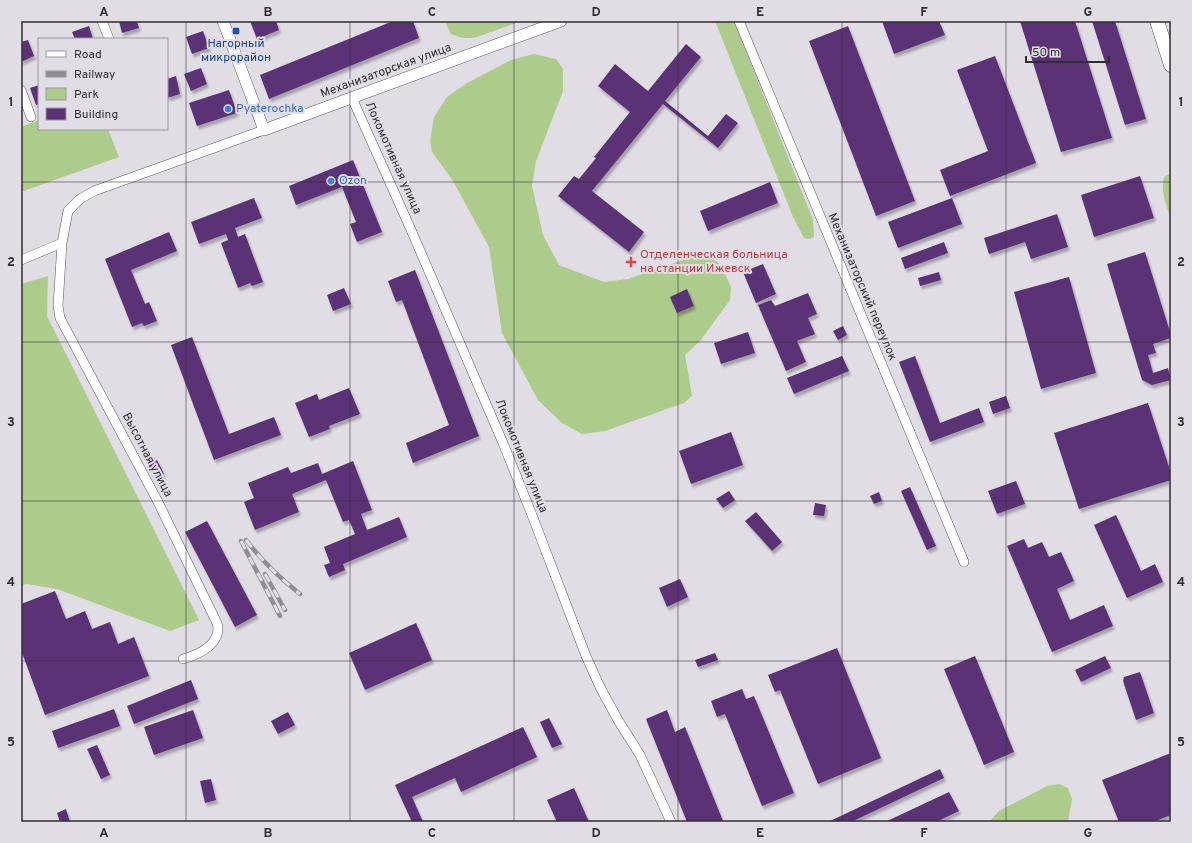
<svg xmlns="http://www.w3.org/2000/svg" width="1192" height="843" viewBox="0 0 1192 843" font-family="Overpass,sans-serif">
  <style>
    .green { fill: #adcb8b }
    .building { fill: #5c3377; filter: url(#shadow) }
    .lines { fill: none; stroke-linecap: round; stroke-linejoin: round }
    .minor-casing { stroke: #5a575d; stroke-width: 10 }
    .tertiary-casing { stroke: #5a575d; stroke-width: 12 }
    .primary-casing { stroke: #5a575d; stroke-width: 15 }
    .minor { stroke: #fff; stroke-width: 9 }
    .tertiary { stroke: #fff; stroke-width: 11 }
    .primary { stroke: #fff; stroke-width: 14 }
    .rail-casing { stroke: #918e93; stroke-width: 4.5 }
    .rail { stroke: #e1dde5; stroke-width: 3; stroke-dasharray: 9; stroke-linecap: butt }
    .grid { fill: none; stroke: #302e31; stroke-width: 1; stroke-opacity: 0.55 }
    .transit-dot { fill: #1a4fb4; stroke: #e1dde5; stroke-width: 1.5 }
    .shop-dot { fill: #3f7fe0; stroke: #e1dde5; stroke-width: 1.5 }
    .health-dot { fill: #e0444e; stroke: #e1dde5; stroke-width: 1.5 }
    .labels { text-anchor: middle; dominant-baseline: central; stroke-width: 4; stroke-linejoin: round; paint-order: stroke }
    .transit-label { font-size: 12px; fill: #164399; stroke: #e1dde5 }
    .street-label { font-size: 12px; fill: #302e31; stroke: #e1dde5 }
    .shop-label { font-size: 12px; fill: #366cbe; stroke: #e1dde5; text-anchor: start }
    .health-label { font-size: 12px; fill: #be3a42; stroke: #e1dde5; text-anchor: start }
    .neatline { fill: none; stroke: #302e31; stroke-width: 1.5 }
    .grid-label { font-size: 13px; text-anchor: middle; font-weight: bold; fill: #302e31 }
  </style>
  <defs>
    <filter id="shadow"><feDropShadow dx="2" dy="3.5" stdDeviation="1" flood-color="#0004"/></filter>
  </defs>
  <rect width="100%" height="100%" fill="#e1dde5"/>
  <path class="green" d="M447,21H522L474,38H462L451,34L446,24Z
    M715,21H734L813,220L814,237L809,239L804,238L793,217Z
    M534,54L556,59L563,69V91L536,161L532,186L543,235L559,265L604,282L628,279L698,255L711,257L721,265L731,287L730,300L700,341L685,355L692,396L684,403L605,431L582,434L562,423L538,400L502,333L489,247L453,181L432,152L430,141L434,117L447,97L467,83L511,60Z
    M39,120V129H108L119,157L21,192V127Z
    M1171,173V219C1167,206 1159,189 1165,176Z
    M48,276L47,316L199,620L170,631L57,589L27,584L21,585V284Z
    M1059,784L1068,788L1072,799L1068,822H989L999,811L1047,786Z"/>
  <path class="building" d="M119,21H137L139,28L122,33Z
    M250,21H276L279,30L257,39Z
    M393,21H413L419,38L269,99L260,75Z
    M882,21H939L945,35L894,54Z
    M1020,21H1075L1112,138L1061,152Z
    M1092,21H1115L1146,119L1125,125Z
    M89,26L93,39H75L72,32Z
    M848,26L915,201L876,216L809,41Z
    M203,31L209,48L192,54L186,37Z
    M28,40L34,56L21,62V42Z
    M686,44L701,57L665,101L708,136L726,114L738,123L718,148L663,104L592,191L644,232L629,252L558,196L574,176L579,179L596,158L594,157L630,112L598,86L615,64L648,91Z
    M995,56L1036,163L950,196L940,170L988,151L957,70Z
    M201,68L207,84L191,91L184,74Z
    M176,76L180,94L167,98V79Z
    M39,85V104L36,105L30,88Z
    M229,90L237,113L197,126L189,103Z
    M353,160L382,232L357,242L350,224L356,222L342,187L296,205L289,186Z
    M1140,176L1154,218L1094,237L1081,195Z
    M770,182L778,203L708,231L700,211Z
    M254,198L262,218L235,228L238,237L245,234L263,282L252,286L250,283L238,288L221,243L228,240L226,234L199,244L191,222Z
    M952,198L962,224L898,248L888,222Z
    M1057,214L1068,247L1031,259L1025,242L989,254L984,238Z
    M169,232L177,251L131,270L145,304L149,302L157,321L144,326L142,323L132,327L105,259Z
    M944,242L948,253L905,269L901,258Z
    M1145,252L1171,335V338L1153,344L1156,353L1148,355L1153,373L1168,368L1171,380L1152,385L1142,380L1107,264Z
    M763,264L776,294L756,303L743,272Z
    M415,270L479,436L413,463L406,443L449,425L402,300L396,302L388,281Z
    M939,272L941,280L920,286L918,278Z
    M1069,277L1096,373L1041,389L1014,292Z
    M344,288L351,304L333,311L327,295Z
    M687,289L694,306L677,313L670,297Z
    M808,293L817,314L808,318L815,334L797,341L806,362L786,371L758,305L771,300L775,306Z
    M843,326L847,335L838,340L833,331Z
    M748,332L755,353L721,364L714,343Z
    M192,337L229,434L274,417L281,435L214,460L171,345Z
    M842,356L849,371L794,394L787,378Z
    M915,356L940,423L979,408L984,422L930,442L899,362Z
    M349,388L360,414L329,426L330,429L309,437L295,403L317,394L319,400Z
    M1006,396L1010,408L993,414L989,402Z
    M1148,403L1171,473V480L1079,509L1054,433Z
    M731,432L743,465L691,484L679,451Z
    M157,460L164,474L155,479L148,464Z
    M353,461L372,510L361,514L367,530L399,517L407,537L343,564L345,570L329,577L324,565L330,563L324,547L355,534L349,520L343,522L326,480L292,494L299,512L255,530L244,502L254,498L248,483L288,467L291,473L318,463L322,474Z
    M1016,481L1025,504L997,514L988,491Z
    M910,487L936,546L927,550L901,491Z
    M729,491L735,500L723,508L716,499Z
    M879,492L882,501L874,504L870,496Z
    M815,503L826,505L824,516L813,515Z
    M756,512L782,542L772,551L745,521Z
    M1116,515L1141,571L1155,564L1163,582L1127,598L1094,525Z
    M207,521L257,615L235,627L185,532Z
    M1024,539L1028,548L1042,542L1049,557L1061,552L1074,581L1057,589L1070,620L1104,605L1113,626L1052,652L1007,546Z
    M680,579L688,597L667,607L659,588Z
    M55,591L66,619L85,611L92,629L110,622L118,644L134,637L149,676L45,715L21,650V604Z
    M416,623L432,660L365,690L349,653Z
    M837,648L881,758L818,784L780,690L775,692L768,675Z
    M715,653L718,660L698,667L695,660Z
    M975,656L1014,752L984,765L944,669Z
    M1105,656L1111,668L1081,682L1075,670Z
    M1140,672L1154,713L1136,720L1123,681L1124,677Z
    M191,680L198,699L134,724L127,706Z
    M742,689L746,699L754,696L794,793L762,806L725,714L717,717L711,701Z
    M114,709L120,726L58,748L52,731Z
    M193,710L203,738L154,755L144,727Z
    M667,710L675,732L685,727L723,821L720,822H687L646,719Z
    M288,712L295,725L278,734L271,721Z
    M549,718L562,744L552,748L540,722Z
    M523,727L537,757L461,792L455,778L412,797L423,822H412L395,785Z
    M97,745L110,775L101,779L87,749Z
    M1171,753V815L1153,822H1119L1102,780Z
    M940,769L944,778L851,822H828Z
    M211,779L216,800L205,803L200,781Z
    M574,788L589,822H557L547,800Z
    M949,792L959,811L936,822H885Z
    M66,809L70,822H60L57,813Z"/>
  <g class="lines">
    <g class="minor-casing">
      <path id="minor" d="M102,21L109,39
        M739,21L964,562
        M21,90L31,117
        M352,98L412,232L503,443L532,515L586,656L600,687L618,720L640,755L671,822
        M21,260L62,243
        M183,659C197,655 218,646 218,628C218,625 216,621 215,619L157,500L60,318L58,306L62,243L68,211L80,199L94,191L264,130"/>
    </g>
    <g class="tertiary-casing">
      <path id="tertiary" d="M223,21L264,130L561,21"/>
    </g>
    <g class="primary-casing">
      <path id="primary" d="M1157,21L1171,65"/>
    </g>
    <use href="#minor" class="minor"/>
    <use href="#tertiary" class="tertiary"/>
    <use href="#primary" class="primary"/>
    <g class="rail-casing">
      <path id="rail" d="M246,540C262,561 280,578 300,594
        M241,541L280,616
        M265,574L285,610"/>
    </g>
    <use href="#rail" class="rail"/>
  </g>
  <path class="grid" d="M186,21V822M350,21V822M514,21V822M678,21V822M842,21V822M1006,21V822M21,182H1171M21,342H1171M21,501H1171M21,661H1171"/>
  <rect class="transit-dot" x="232" y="27" width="8" height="8" rx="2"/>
  <g class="shop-dot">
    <circle cx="228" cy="109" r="4"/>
    <circle cx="331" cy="181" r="4"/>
  </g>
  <path class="health-dot" d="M629 256h4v4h4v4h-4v4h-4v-4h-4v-4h4z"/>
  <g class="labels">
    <g class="transit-label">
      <text x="236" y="44">Нагорный<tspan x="236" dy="14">микрорайон</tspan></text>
    </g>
    <g class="street-label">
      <text transform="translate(386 71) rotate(-20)">Механизаторская улица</text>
      <text transform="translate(393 158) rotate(66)">Локомотивная улица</text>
      <text transform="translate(862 287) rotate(67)">Механизаторский переулок</text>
      <text transform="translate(147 455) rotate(62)">Высотная улица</text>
      <text transform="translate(521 456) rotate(68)">Локомотивная улица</text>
    </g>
    <g class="shop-label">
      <text x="236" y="109">Pyaterochka</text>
      <text x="339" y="181">Ozon</text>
    </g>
    <g class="health-label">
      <text x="640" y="255">Отделенческая больница<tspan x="640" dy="14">на станции Ижевск</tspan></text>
    </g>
  </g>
  <rect width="1192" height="843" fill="none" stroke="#e1dde5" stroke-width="44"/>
  <rect x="38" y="38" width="130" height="92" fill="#e1dde5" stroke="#9a979d"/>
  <rect x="46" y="51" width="20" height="6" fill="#ffffff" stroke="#9a979d"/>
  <text x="74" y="58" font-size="12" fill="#302e31">Road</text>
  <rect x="46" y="71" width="20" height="6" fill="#918e93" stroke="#9a979d"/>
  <text x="74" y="78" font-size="12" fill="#302e31">Railway</text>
  <rect x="46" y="88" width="20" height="12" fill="#adcb8b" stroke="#9a979d"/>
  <text x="74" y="98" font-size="12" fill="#302e31">Park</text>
  <rect x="46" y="108" width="20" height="12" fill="#5c3377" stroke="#9a979d"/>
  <text x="74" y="118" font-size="12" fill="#302e31">Building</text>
  <path d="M1026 56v6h83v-6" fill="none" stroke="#302e31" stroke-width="2"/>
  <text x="1032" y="56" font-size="12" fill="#302e31" stroke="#e1dde5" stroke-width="3" paint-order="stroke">50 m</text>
  <rect x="22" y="22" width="1148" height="799" class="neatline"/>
  <g class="grid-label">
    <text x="104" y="16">A</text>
    <text x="268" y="16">B</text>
    <text x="432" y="16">C</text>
    <text x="596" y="16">D</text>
    <text x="760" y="16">E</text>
    <text x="924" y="16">F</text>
    <text x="1088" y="16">G</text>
    <text x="11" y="106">1</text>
    <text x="1181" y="106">1</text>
    <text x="11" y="266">2</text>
    <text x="1181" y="266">2</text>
    <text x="11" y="426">3</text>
    <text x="1181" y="426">3</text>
    <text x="11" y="586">4</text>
    <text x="1181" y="586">4</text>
    <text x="11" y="746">5</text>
    <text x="1181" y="746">5</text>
    <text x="104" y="837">A</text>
    <text x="268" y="837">B</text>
    <text x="432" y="837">C</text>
    <text x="596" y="837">D</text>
    <text x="760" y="837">E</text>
    <text x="924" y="837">F</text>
    <text x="1088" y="837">G</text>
  </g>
</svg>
